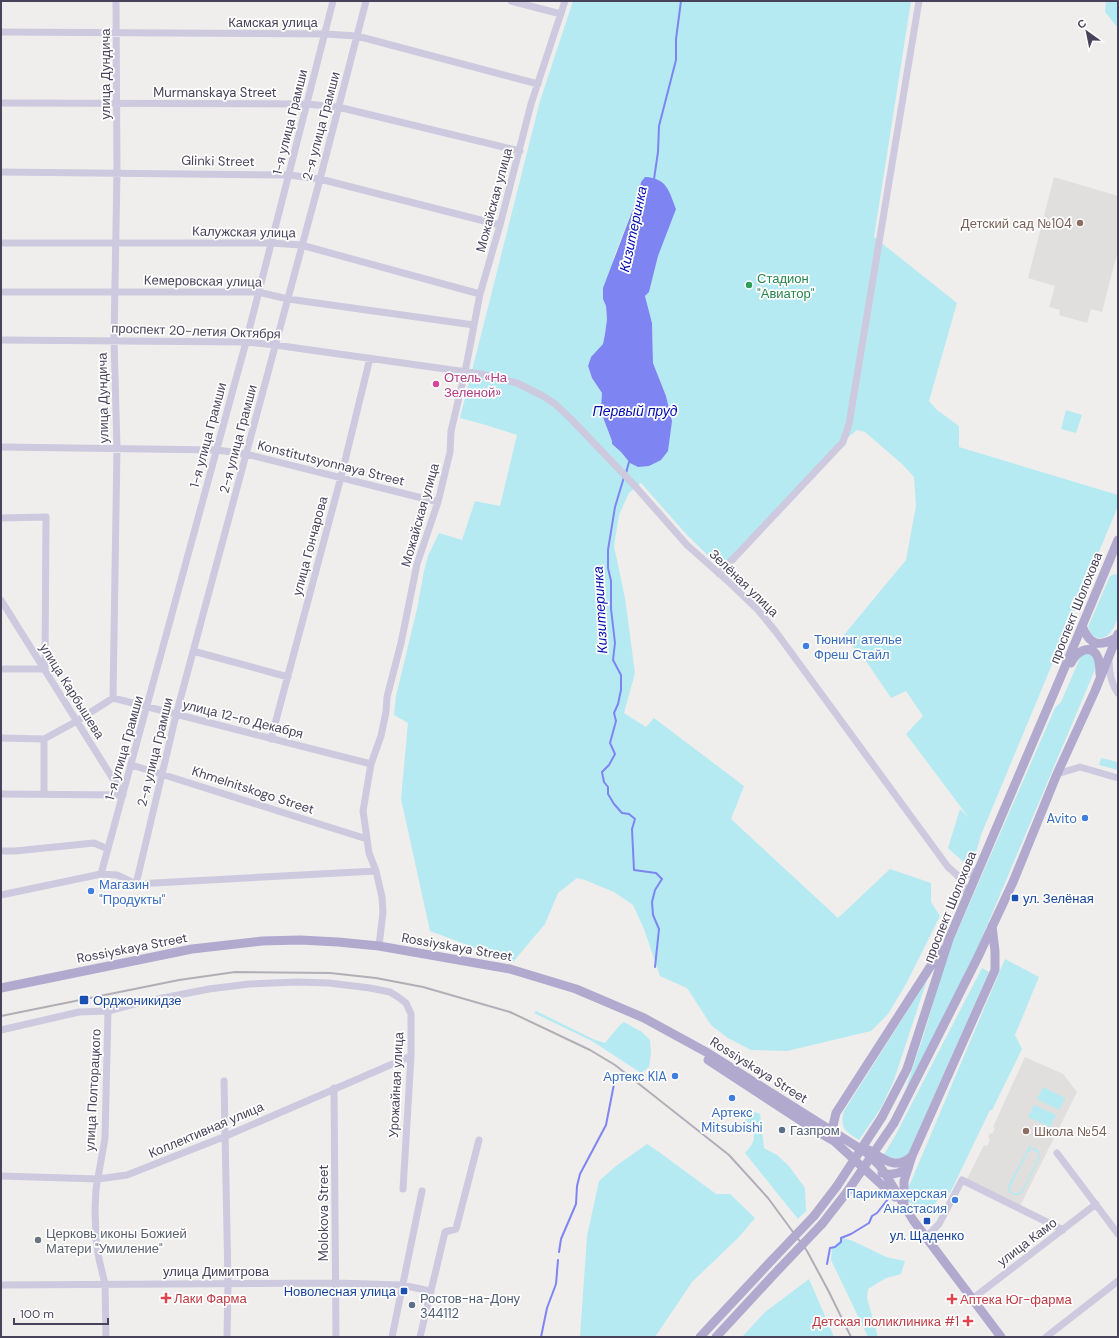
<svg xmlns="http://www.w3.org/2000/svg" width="1119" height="1338" viewBox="0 0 1119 1338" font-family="'DM Sans',sans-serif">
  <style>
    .education { fill: #e0dfde }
    .green { fill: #b5eaf2; fill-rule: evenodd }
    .water { fill: #7e85f2 }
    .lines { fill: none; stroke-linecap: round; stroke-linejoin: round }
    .stream { stroke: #7e85f2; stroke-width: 2 }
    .minor { stroke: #cdc9de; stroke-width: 7 }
    .major { stroke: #b1a9ce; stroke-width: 9 }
    .rail { stroke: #b1aeb7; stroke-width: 2 }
    .major-bridge { stroke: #b1a9ce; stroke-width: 9 }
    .education-dot { fill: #8d6e63; stroke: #fff; stroke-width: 1.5 }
    .leisure-dot { fill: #2e9e5b; stroke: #fff; stroke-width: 1.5 }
    .hotel-dot { fill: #d1479c; stroke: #fff; stroke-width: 1.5 }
    .shop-dot { fill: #3f7fe0; stroke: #fff; stroke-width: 1.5 }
    .transit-dot { fill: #1a4fb4; stroke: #fff; stroke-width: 1.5 }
    .service-dot { fill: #5c6f8a; stroke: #fff; stroke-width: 1.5 }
    .worship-dot { fill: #6b7280; stroke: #fff; stroke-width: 1.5 }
    .health-dot { fill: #e0444e; stroke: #fff; stroke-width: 1.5 }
    .labels { text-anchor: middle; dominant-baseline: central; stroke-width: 3.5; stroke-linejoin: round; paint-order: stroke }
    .street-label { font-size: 13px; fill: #48435b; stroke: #fff }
    .education-label { font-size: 13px; fill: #785e54; stroke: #fff; text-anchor: end }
    .leisure-label { font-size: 13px; fill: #27864d; stroke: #fff; text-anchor: start }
    .hotel-label { font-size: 13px; fill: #b23c85; stroke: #fff; text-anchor: start }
    .shop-label { font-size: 13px; fill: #366cbe; stroke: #fff; text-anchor: end }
    .transit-label { font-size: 13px; fill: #164399; stroke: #fff; text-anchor: start }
    .service-label { font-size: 13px; fill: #4e5e75; stroke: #fff; text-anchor: start }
    .worship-label { font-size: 13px; fill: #5b616d; stroke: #fff; text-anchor: start }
    .health-label { font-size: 13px; fill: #be3a42; stroke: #fff; text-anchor: start }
    .water-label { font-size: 14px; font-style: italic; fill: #010ab0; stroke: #fff }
  </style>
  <rect width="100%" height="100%" fill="#efeeec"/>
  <path class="education" d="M1054,177L1118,196V250L1102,312L1091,309L1087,323L1059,315L1060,310L1049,307L1055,286L1028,278Z
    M1025,1057L1063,1074L1077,1092L1020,1206L967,1179L984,1145L987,1146L990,1139L988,1137L990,1133L992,1134L995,1128L993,1127Z"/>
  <path class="green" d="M573,1H911L874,237L957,303L929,401L937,410L959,426V447L1118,495V506L981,835L974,859L969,867L948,848L960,809L969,818L906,734L923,716L906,691L891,698L866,661L843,636L906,560L916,506L914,477L902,464L865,432L857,430L847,438L723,570L687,535L641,483L629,493L619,515L614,546L625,598L635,673L624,713L646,727L654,718L744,786L731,819L838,918L890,869L931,883V902L940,916L906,984L888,1014L871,1031L787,1051L751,1050L728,1038L711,1025L687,988L660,976L644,929L633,905L614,892L585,880L577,878L558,893L545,924L513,962L430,931L401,799L408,723L394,715L396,696L417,609L424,571L428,556L439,533L462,540L475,501L500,506L517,435L486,425L460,418L540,101ZM641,182L658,256L649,291L645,296L652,323L653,363L666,396L672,421L630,463L621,452L612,444V441L604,420L601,407L602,393L592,378L588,366L591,357L603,344L605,334L607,319L606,306L603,299L615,254L638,196Z
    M1106,1H1118V28L1105,12Z
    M1066,410L1082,415L1076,433L1061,429Z
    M1115,574L1118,575C1118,588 1119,601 1118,614C1117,623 1110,640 1098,638C1092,636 1090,632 1088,627L1110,576Z
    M1088,653C1095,657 1097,665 1094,672L961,987L903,1097L925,1031L947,955L1055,708L1061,702L1080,658L1083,654Z
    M1101,758L1118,762V770L1099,765Z
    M1005,959L1039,977L1015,1035L1022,1049L992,1110H990L950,1193L941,1191L931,1214L907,1201V1191Z
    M982,968L989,972L908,1154C900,1161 893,1158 883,1156L894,1138Z
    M927,980L894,1080L881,1108L859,1140C846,1132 839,1128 844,1111Z
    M536,1011L595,1040L605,1043L620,1025L624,1022L642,1032L650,1040L651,1054L649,1067L641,1073L592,1041L534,1013Z
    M1043,1087L1065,1098L1059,1110L1037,1099Z
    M1034,1105L1056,1115L1050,1127L1028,1117Z
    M752,1111L760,1114L764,1148L777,1155L789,1166L805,1188L806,1211L798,1219L745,1153C759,1138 755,1133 745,1118Z
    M647,1144L659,1152L716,1194H730L755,1218L739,1237L692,1282L655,1337H580L587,1236L599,1181L616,1166Z
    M1030,1145L1031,1146L1030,1149L1035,1148L1039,1151L1040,1158L1022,1193L1019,1195H1013L1009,1192L1008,1186ZM1032,1150L1038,1152L1039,1157L1021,1192L1014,1194L1011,1191L1010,1187L1028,1152Z
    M843,1238L853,1241L886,1257L905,1261L901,1274L886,1278L868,1289L867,1298L878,1337H868L831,1260L832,1248Z
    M809,1279L834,1337H742L765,1312Z"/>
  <path class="water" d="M645,177C667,178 669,191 676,209L658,256L649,292L645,296L652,323L653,363L666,396L672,421L668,451L661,460L649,466L638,467L630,463L621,452L612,444V441L604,420L601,407L602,393L592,378L588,366L591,357L603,344L605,334L607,319L606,306L603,299V288L638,196L641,182Z"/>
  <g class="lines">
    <path class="stream" d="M654,179L658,152L659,126L676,60V39L681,1
      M626,473L629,462
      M624,477L615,507L608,550V568L611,581V609L615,643L613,660L621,675V690L618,704L614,713L616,721L610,743L615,754L609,765L602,772L604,782L608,787V794L614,804L622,813L629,814L635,819L632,829L634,870L656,873L662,879L655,890L652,902L653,915L659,929L655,967
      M559,1252L561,1239L576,1204L577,1186L580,1174L606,1125L614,1084
      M827,1264L830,1248L835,1247L841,1242V1238L851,1234L869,1223L872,1216L877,1213L888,1199
      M541,1337L547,1308L556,1284L558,1260"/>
    <path class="minor" d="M511,1L561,14
      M1,32L325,34L357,36L538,84
      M1,103L306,104L338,107L520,151
      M1,172L289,175L320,179L500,225
      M1,243H271L301,245L480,294
      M1,292H258L288,299L474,325
      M1,340L246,342L275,345L481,374L517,383L543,396L555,404L571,419L635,486L687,545L731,584L758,610L776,632L948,867C958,875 965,883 967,896
      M1,447L217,450L246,454L438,502
      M1,518L46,517L45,669H1
      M719,574L843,442L849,424L919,1
      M1,600L123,795
      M193,651L288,677
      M1109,659C1109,670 1111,684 1118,693
      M113,698L117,448L114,340L117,172L116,1
      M1,738L44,739L77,721L113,698L371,764
      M271,739L341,477L370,358
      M131,765L161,774L367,839
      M1057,774L1080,767L1118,778
      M1,794L123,795
      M44,794V739
      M1,851H15L94,843L108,849
      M101,874L246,342L333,1
      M957,875C967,877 971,874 979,869
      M136,884L176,715L320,179L366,1
      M1,895L101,874L117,875L136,884L376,871
      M379,946L383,912L382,897L376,871L369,853L363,811L371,764L381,736L386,712L387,697L401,643L417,564L438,502L450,452L451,431L465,372L480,294L500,225L531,104L565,1
      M1,1030L79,1012L108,1011L142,1002L209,989L249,984L297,982L329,983L370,988L390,992L398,997L406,1003L411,1014V1056L403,1189
      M224,1081L228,1283L227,1337
      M334,1088L336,1337
      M1057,1153L1118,1234
      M1,1176L98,1179L127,1175L226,1136L411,1056
      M926,1237L939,1224L962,1180L1063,1230
      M1,1285L336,1283L402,1285L430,1291
      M972,1299L1096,1204
      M106,1337L105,1284L99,1259L96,1239L95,1210L96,1189L105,1138L108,1011
      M392,1337L422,1191
      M420,1337L445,1232L456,1229L479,1140
      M1046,1337L1118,1281"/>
    <path class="major" d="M1082,626C1090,646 1099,647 1116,638
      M1071,663C1075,654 1088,643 1096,654C1100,660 1100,667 1100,674
      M1,988L192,949L262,941L300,940L338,942L379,946L510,969L576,989L644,1018L708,1053L867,1153L879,1165L886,1175L913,1220L1001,1337
      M708,1060L815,1130L834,1141L895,1197
      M882,1117L907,1069L949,939L1059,681L1118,540
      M894,1123L977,959L1013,882L1057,774L1095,691L1118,634
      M833,1134L832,1130L836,1113L941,950
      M869,1150C883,1159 897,1171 912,1156
      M882,1173C891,1176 899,1173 908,1169
      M904,1204V1181L912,1156L995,970V951L992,926
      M814,1216L837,1186
      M822,1224L847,1192
      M700,1337L772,1260
      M716,1337L779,1269"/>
    <path class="rail" d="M1,1016L179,980L235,972L330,973L376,978L423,987L510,1012L590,1050L615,1065L729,1155L768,1198L807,1251L829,1292L851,1337"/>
    <path class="major-bridge" d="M837,1186L882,1117
      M847,1192L894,1123
      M772,1260L814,1216
      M779,1269L822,1224"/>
  </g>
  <g class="education-dot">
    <circle cx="1080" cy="223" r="4"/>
    <circle cx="1026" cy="1131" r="4"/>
  </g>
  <circle class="leisure-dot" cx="749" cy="285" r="4"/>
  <circle class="hotel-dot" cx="436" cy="384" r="4"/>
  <g class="shop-dot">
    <circle cx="806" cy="646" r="4"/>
    <circle cx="1085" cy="818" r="4"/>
    <circle cx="91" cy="891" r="4"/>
    <circle cx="675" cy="1076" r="4"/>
    <circle cx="732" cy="1098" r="4"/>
    <circle cx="955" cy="1200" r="4"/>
  </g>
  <g class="transit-dot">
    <rect x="1011" y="894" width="8" height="8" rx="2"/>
    <rect x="79" y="995" width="10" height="10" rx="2"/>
    <rect x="923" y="1217" width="8" height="8" rx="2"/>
    <rect x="400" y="1287" width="8" height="8" rx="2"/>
  </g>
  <g class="service-dot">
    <circle cx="782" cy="1130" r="4"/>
    <circle cx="412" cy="1305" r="4"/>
  </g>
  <circle class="worship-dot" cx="38" cy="1240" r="4"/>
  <g class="health-dot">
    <path d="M164 1292h4v4h4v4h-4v4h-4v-4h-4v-4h4z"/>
    <path d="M950 1293h4v4h4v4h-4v4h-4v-4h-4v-4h4z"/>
    <path d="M966 1315h4v4h4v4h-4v4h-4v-4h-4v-4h4z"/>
  </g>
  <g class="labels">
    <g class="street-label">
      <text x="273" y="22">Камская улица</text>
      <text transform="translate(105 74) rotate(-90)">улица Дундича</text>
      <text x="215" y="92">Murmanskaya Street</text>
      <text transform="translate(290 122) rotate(-76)">1-я улица Грамши</text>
      <text transform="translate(321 126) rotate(-75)">2-я улица Грамши</text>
      <text transform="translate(218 161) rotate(1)">Glinki Street</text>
      <text transform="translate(494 200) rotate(-75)">Можайская улица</text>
      <text transform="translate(244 232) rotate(1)">Калужская улица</text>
      <text transform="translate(203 281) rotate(1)">Кемеровская улица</text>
      <text transform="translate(196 331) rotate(2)">проспект 20-летия Октября</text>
      <text transform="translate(103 398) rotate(-91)">улица Дундича</text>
      <text transform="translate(208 435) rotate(-75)">1-я улица Грамши</text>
      <text transform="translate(238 439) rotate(-75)">2-я улица Грамши</text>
      <text transform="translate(331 463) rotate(14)">Konstitutsyonnaya Street</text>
      <text transform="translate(420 515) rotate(-74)">Можайская улица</text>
      <text transform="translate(310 546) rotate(-75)">улица Гончарова</text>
      <text transform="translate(744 583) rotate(44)">Зелёная улица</text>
      <text transform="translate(1076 608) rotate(-68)">проспект Шолохова</text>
      <text transform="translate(72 691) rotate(58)">улица Карбышева</text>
      <text transform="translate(243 719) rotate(14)">улица 12-го Декабря</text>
      <text transform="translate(124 748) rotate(-74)">1-я улица Грамши</text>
      <text transform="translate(155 752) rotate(-76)">2-я улица Грамши</text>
      <text transform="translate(253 790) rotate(18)">Khmelnitskogo Street</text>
      <text transform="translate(950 907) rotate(-68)">проспект Шолохова</text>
      <text transform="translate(457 947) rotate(10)">Rossiyskaya Street</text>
      <text transform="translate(132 948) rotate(-11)">Rossiyskaya Street</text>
      <text transform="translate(759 1070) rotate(32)">Rossiyskaya Street</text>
      <text transform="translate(396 1085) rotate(-87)">Урожайная улица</text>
      <text transform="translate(93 1090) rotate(-87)">улица Полторацкого</text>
      <text transform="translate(206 1130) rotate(-23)">Коллективная улица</text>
      <text transform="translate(323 1213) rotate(-90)">Molokova Street</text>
      <text transform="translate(1027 1242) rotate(-37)">улица Камо</text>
      <text x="216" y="1271">улица Димитрова</text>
    </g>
    <g class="education-label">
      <text x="1072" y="223">Детский сад №104</text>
      <text x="1034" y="1131" text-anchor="start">Школа №54</text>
    </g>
    <g class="leisure-label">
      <text x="757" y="278">Стадион<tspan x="757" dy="15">"Авиатор"</tspan></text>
    </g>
    <g class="hotel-label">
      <text x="444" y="377">Отель «На<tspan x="444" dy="15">Зеленой»</tspan></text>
    </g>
    <g class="shop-label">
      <text x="814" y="639" text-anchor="start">Тюнинг ателье<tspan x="814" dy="15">Фреш Стайл</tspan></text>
      <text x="1077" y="818">Avito</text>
      <text x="99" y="884" text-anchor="start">Магазин<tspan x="99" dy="15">"Продукты"</tspan></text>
      <text x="667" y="1076">Артекс KIA</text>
      <text x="732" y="1112" text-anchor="middle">Артекс<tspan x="732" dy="15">Mitsubishi</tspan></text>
      <text x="947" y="1193">Парикмахерская<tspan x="947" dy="15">Анастасия</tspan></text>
    </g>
    <g class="transit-label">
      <text x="1023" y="898">ул. Зелёная</text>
      <text x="93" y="1000">Орджоникидзе</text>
      <text x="927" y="1235" text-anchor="middle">ул. Щаденко</text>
      <text x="396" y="1291" text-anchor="end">Новолесная улица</text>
    </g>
    <g class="service-label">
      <text x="790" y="1130">Газпром</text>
      <text x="420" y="1298">Ростов-на-Дону<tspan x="420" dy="15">344112</tspan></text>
    </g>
    <g class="worship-label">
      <text x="46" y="1233">Церковь иконы Божией<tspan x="46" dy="15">Матери "Умиление"</tspan></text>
    </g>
    <g class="health-label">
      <text x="174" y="1298">Лаки Фарма</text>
      <text x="960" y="1299">Аптека Юг-фарма</text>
      <text x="959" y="1321" text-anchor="end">Детская поликлиника #1</text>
    </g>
    <g class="water-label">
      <text transform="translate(633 229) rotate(-78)">Кизитеринка</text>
      <text x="635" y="411">Первый пруд</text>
      <text transform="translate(600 610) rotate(-93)">Кизитеринка</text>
    </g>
  </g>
  <rect width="1119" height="1338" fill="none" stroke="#48435b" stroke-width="4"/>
  <g transform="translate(1087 32) rotate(327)" stroke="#ffffff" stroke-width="3" paint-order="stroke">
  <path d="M0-3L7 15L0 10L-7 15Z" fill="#48435b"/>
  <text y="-6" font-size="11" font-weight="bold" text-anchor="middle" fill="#48435b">С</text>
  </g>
  <path d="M14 1318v6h94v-6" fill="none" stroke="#48435b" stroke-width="2"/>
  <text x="20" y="1318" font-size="12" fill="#48435b" stroke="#ffffff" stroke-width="3" paint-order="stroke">100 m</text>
</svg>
